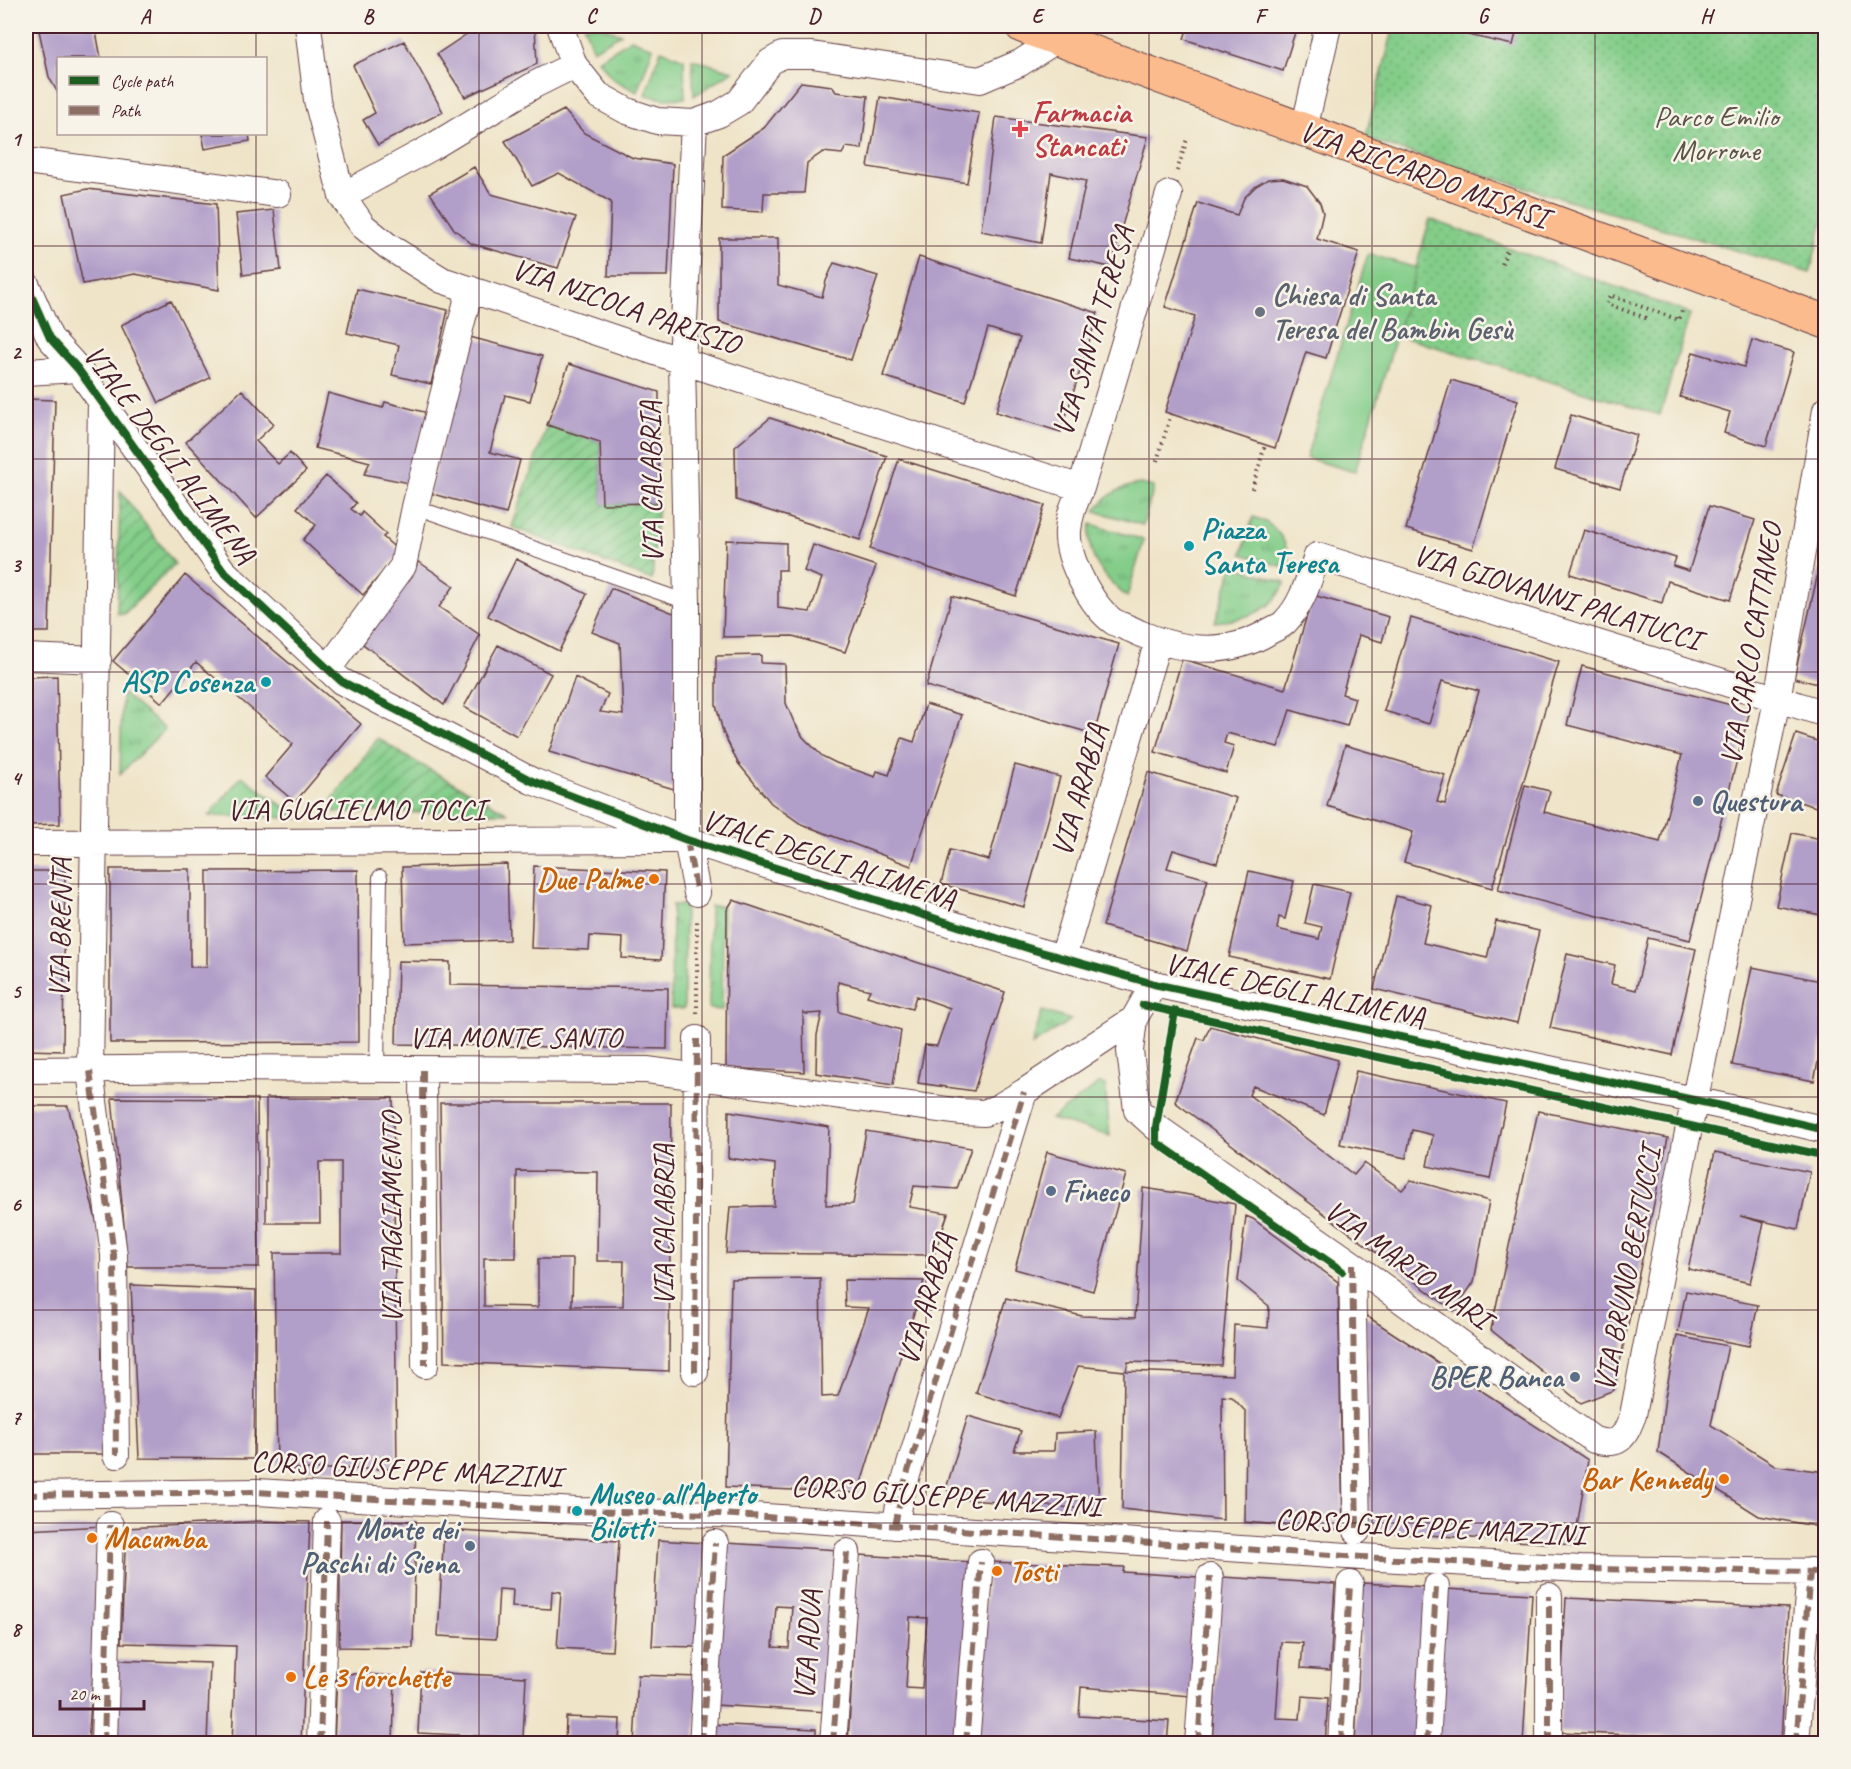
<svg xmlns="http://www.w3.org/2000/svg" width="1851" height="1769" viewBox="0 0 1851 1769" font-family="Caveat,sans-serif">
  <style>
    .grass { fill: url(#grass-tufts); stroke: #66765a; stroke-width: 1.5 }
    .park { fill: url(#park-dots); stroke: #66765a; stroke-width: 1.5 }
    .garden { fill: url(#garden-furrows); stroke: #66765a; stroke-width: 1.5 }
    .pitch { fill: #83cd89; stroke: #66765a; stroke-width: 1.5 }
    .building { fill: #b29fc9; fill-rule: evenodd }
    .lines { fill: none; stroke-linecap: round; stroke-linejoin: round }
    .lane-casing { stroke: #633d43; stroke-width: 16 }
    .street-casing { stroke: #633d43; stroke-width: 28 }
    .primary-casing { stroke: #633d43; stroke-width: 35 }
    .path { stroke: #633d43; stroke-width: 4; stroke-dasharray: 1.5 4.5; stroke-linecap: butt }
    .lane { stroke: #fff; stroke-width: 14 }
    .street { stroke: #fff; stroke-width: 26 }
    .primary { stroke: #fbbb8d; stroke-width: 33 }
    .quiet { stroke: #8d6e63; stroke-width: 6; stroke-dasharray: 12 6; stroke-linecap: butt }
    .cycleway-casing { stroke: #f7f3e8; stroke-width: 11 }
    .cycleway { stroke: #1b5e20; stroke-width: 8 }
    .grid { fill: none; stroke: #4a1f2b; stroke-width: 1.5; stroke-opacity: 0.55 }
    .health-dot { fill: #e0444e; stroke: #f7f3e8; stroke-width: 2 }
    .worship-dot { fill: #6b7280; stroke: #f7f3e8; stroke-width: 2 }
    .culture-dot { fill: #0f9aa8; stroke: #f7f3e8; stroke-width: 2 }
    .service-dot { fill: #5c6f8a; stroke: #f7f3e8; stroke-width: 2 }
    .food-dot { fill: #e8710a; stroke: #f7f3e8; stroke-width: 2 }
    .labels { text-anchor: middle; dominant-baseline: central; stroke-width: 5; stroke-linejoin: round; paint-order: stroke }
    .health-label { font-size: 30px; font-weight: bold; fill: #be3a42; stroke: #f7f3e8; text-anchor: start }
    .park-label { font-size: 30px; fill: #5b5347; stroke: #f7f3e8 }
    .street-label { font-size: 30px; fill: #4a1f2b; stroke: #f7f3e8 }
    .worship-label { font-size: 30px; font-weight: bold; fill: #5b616d; stroke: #f7f3e8; text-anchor: start }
    .culture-label { font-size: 30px; font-weight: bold; fill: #0d838f; stroke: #f7f3e8; text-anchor: start }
    .service-label { font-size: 30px; font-weight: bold; fill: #4e5e75; stroke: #f7f3e8; text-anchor: start }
    .food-label { font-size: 30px; font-weight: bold; fill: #c56008; stroke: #f7f3e8; text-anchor: start }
    .neatline { fill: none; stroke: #4a1f2b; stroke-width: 2 }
    .grid-label { font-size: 20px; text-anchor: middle; font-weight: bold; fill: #4a1f2b }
  </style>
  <defs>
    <pattern id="grass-tufts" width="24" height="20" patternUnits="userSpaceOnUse" patternTransform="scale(1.5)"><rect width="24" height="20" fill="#83cd89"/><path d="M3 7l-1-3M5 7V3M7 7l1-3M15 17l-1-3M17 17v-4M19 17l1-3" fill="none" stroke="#6da670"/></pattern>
    <pattern id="park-dots" width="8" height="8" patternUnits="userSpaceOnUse" patternTransform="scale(1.5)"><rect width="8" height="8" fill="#83cd89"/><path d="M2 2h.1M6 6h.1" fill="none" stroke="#6da670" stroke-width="1.8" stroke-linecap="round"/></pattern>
    <pattern id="garden-furrows" width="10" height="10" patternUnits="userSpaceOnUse" patternTransform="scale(1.5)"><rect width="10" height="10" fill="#83cd89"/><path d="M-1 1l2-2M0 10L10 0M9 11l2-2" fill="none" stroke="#6da670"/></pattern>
  </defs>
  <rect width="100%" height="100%" fill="#f7f3e8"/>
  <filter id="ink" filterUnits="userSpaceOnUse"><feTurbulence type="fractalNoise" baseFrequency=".0167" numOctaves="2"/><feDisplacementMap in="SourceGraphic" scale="12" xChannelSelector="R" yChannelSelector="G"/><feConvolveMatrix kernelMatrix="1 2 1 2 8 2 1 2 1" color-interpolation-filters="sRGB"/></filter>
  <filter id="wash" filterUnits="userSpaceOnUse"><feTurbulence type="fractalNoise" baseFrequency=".008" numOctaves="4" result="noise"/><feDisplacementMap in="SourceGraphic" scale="24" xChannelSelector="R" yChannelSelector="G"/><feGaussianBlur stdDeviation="1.35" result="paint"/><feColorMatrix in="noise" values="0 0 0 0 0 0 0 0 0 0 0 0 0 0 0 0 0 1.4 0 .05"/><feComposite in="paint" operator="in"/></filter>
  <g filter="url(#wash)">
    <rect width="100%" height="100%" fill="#efe4c8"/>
    <path class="grass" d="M584,26H600L621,34L593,50Z
      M631,39L653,48L637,92L613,79L598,60Z
      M661,50L684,59L685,98L665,99L645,95Z
      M692,59L733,71L694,96Z
      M1141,484L1154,487L1143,525L1095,511C1106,495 1122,486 1141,484Z
      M1253,517C1278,524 1289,543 1290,569L1242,554Z
      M1091,524L1144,540L1127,597C1105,579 1083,555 1091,524Z
      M1233,566L1285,582C1275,612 1243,620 1215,622Z
      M122,693L165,729L120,774Z
      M242,776L299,818L209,816Z
      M672,905H685L684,1009H671Z
      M710,906H723L722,1010L709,1009Z
      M1042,1011L1071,1020L1032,1045Z
      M1100,1083L1105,1085L1110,1136L1051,1119Z"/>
    <path class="park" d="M1394,26H1825V212L1810,273L1365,139Z
      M1430,219L1690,314L1660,415L1396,335Z"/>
    <path class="garden" d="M547,425L600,442L602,504L658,503L652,580L512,527Z
      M120,491L175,564L124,614L117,613Z
      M378,738L407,757L508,813L334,812L332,800Z"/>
    <path class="pitch" d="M1368,254L1417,268L1355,472L1306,458Z"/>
    <g id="blocks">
      <path class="building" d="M38,26H95L101,58H58V93L49,77Z
        M479,26H535L537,64L465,97L437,54Z
        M1188,26H1297L1283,71L1184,39Z
        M1470,26H1518L1513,45L1468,35Z
        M404,41L443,112L378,145L363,120L375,113L353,65Z
        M801,82L832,86L836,92L868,96L862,149L846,147L842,154L823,152L807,163L804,193H764L763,212L722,210L723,155L764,128Z
        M880,97L979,113L967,183L868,167Z
        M564,110L584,133L633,158L673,164L668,276H608L611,202L559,173L532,186L505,141Z
        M996,117L1148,137L1110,267L1069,258L1086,181L1051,173L1041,243L981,231Z
        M202,134H249L250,141L205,149Z
        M474,167L491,194L576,217L558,268L472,244L454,229L430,193Z
        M1283,178L1307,186L1320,203L1323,213L1317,239L1359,252L1326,358L1306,352L1275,448L1165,412L1195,316L1165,307L1198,203L1237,215L1244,198L1256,186L1268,179Z
        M87,189L216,204L219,290L135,274L83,284L64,194Z
        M274,210L281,270L243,275L236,214Z
        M719,238H778V285L822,297L826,281L834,263L878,276L851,360L719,322Z
        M919,257L1098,313L1061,432L996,412L1020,338L988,328L965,402L883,376Z
        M357,289L448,310L431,384L392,375L399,345L347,333Z
        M171,300L210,378L159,403L121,325Z
        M470,337L542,356L530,401L505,395L490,452L520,460L506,514L429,493Z
        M1752,340L1794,352L1766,446L1724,433L1730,412L1680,397L1693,352L1744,367Z
        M569,364L659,392L658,503L602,504L600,442L547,425Z
        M1451,380L1518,400L1473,549L1406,529Z
        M242,390L274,424L256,441L278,464L290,453L306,471L256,518L186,442Z
        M328,393L383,408L385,402L428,413L409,483L364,474L370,462L315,448Z
        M26,399L55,400L49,632H26Z
        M1571,415L1637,435L1620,488L1555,469Z
        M770,418L887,456L860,540L736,500L735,447Z
        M899,459L1045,505L1016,596L870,549Z
        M326,476L356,503L351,509L360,516L362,512L386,534L383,537L400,552L363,595L303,540L316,525L297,508Z
        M1709,506L1755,520L1730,600L1668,581L1662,603L1570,574L1584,530L1676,558L1673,566L1689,571Z
        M726,540L786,543V570H778V608L810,612L822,578L804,571L813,545L876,566L845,652L793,636L723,637Z
        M516,559L587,594L559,651L488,616Z
        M419,562L454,586L439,607L480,635L444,705L363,644Z
        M1819,569L1826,571V686L1794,678Z
        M185,575L361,724L295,802L265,777L293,744L196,662L162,703L113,661Z
        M611,588L676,614L674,789L549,752L575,677L608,694L600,712L623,715L620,643L592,632Z
        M1313,595L1389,617L1382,642L1359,635L1342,694L1355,698L1347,726L1290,710L1278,747L1227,733L1224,743L1234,746L1226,773L1155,752L1182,659L1285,689Z
        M952,596L1119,644L1094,734L926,686Z
        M1411,618L1559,662L1492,888L1404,862L1413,832L1327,806L1345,745L1445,775L1437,802L1445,804L1479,691L1442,681L1429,724L1384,711Z
        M498,645L551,674L517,736L464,707Z
        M761,655V663L785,664L786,703L793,720L803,737L822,756L836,763L875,777L877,771L889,775L902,738L914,742L926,704L962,715L911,866L801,824L771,803L738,763L723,732L716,705V656Z
        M1582,666L1750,710L1690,940L1498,890L1525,785L1550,791L1544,812L1660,842L1682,755L1567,725Z
        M57,676L60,824L26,825V677Z
        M1796,734L1826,744V810L1776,795Z
        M1015,765L1060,777L1024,907L941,884L950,850L989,860Z
        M1148,772L1236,798L1217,863L1173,850L1167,868L1208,879L1187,951L1103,926Z
        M1792,833L1826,840V916L1776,906Z
        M507,864L509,940L404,943L402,867Z
        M534,866L665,872L661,960L622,958L623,938L590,936L589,950L531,948Z
        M110,869H190V967H207V871L358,870L359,1042L110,1043Z
        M26,871H65L63,1051L26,1050Z
        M1249,871L1294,881L1285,919L1279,917L1277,929L1319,939L1322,927L1305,923L1314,884L1350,892L1330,979L1229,957Z
        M1396,896L1432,905L1423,943L1487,958L1496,921L1539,931L1517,1023L1374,989Z
        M733,900L1005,992L974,1091L918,1083L925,1045L937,1046L950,1008L916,996L912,1009L867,996L870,990L838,982L839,1012L901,1030L893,1085L816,1073L817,1035L822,1013L806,1014L803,1012L804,1072L726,1068L727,910Z
        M1648,938L1696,949L1672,1055L1550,1028L1567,954L1615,965L1611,984L1636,990Z
        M398,961L450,962V985L668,988L667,1049L396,1044Z
        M1752,967L1826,982V1024L1814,1081L1732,1065Z
        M1210,1026L1338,1060L1324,1115L1253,1086L1249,1095L1354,1175L1364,1163L1402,1190L1411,1180L1489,1201L1474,1282L1454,1311L1175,1102L1198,1038L1204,1040Z
        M1356,1071L1506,1103L1490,1179L1427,1166L1433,1135L1412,1130L1406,1158L1340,1144Z
        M112,1098L257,1099L259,1267H128Z
        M266,1098H393L397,1469H277L274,1253H341V1162H319L320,1223H266Z
        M440,1103H671L669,1371L444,1362ZM517,1171L598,1172L597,1261H624L623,1306H572L573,1259H538V1307L484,1306V1258H516Z
        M26,1106H68L101,1241L106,1454H26Z
        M729,1111L829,1127L826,1205L853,1204L866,1131L971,1148L957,1189L914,1186L909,1207L948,1213L934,1255L726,1253L730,1207L774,1206L775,1164L728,1158Z
        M1538,1111L1668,1138L1614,1390L1581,1403L1491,1330Z
        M1047,1152L1126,1174L1093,1291L1015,1269Z
        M1715,1152L1810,1172L1798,1229L1740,1216L1764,1223L1750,1283L1688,1269Z
        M1143,1188L1184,1194L1235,1204L1221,1365L1128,1362L1126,1371L1232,1375L1234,1325L1268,1328L1269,1306L1238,1281L1246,1216L1253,1219L1338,1282L1343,1530L1245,1522L1246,1412L1232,1397L1222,1396L1223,1520L1122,1509L1124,1371L1078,1366L1058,1418L976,1393L1006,1298L1082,1316L1135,1318Z
        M820,1278L822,1397L838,1396L869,1308L845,1307L844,1280L924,1281L858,1493L726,1487L731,1279Z
        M131,1285L256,1290L254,1459L139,1458Z
        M1686,1291L1758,1305L1749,1346L1678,1332Z
        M1365,1315L1588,1460L1574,1545L1369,1531Z
        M1677,1336L1728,1346L1711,1425L1776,1466L1826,1472V1528L1759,1516L1658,1452L1665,1397Z
        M968,1416L1021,1431L1014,1451H1054L1055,1433L1096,1431L1099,1510L957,1499L946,1489Z
        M341,1520L416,1521L413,1648L339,1647Z
        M260,1521L310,1522L301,1744H232L236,1646L121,1643L126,1528Z
        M104,1526L88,1744H26V1530Z
        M444,1530L619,1541L612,1651L557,1648L561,1592L552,1591L551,1609L512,1607L513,1590L499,1589L496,1639L438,1636Z
        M658,1540L704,1543L699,1647L652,1646Z
        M725,1543L839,1550L828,1712L715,1705ZM776,1606L792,1607L789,1648L773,1647Z
        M859,1555L972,1562L960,1744H848ZM910,1617L927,1618L922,1689L906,1688Z
        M988,1562L1124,1567L1123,1572L1198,1577L1191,1696L1081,1687L1079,1716L1169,1721L1167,1744H977Z
        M1222,1577L1335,1584L1330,1670L1301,1668L1303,1643L1281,1642L1276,1718L1300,1719L1302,1696L1328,1698L1325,1744H1212Z
        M1363,1583L1429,1587L1419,1744H1355Z
        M1446,1589L1532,1594L1523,1744H1436Z
        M1566,1598L1788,1608L1781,1744H1679V1737L1559,1732Z
        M117,1660L210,1663L207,1744H114Z
        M421,1672L526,1677L523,1738L418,1733Z
        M337,1673L395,1676L393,1744H334Z
        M638,1675L698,1677L695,1744H634Z
        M566,1717L620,1719L619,1744H565Z
        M708,1724L816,1729V1744H707Z"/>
    </g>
  </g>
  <g filter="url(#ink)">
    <use href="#blocks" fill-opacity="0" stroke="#633d43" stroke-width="1.5"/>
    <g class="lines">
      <g class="lane-casing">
        <path id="lane" d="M415,507L687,602
          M377,1069L380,877"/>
      </g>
      <g class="street-casing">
        <path id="street" d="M308,26L317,100L342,196L363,226L389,247L442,280L682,361L1081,488
          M560,26L574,65L598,95L627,111L657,121L694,123L719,114L739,102L770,62L782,55H812L980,80L1020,63L1058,39L1063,28
          M694,123L682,361L687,602V840L697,893
          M1304,129L1328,26
          M26,161L278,194
          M1169,194L1081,488C1075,502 1069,515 1068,531C1066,558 1092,607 1114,622C1122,626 1132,629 1139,633C1183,652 1228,657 1270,631C1275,628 1282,626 1285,622C1303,604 1309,578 1317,556L1826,714
          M342,196L432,147L534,85L574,65
          M26,284L50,338L78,369L223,571L341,681L532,781L687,840L1034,950L1154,984L1740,1110L1826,1130
          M26,372L78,369
          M101,401L90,1071L114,1255L116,1455
          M26,657L98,660
          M328,669L403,566L415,507L470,289
          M26,843L672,840
          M1063,958L1158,641
          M1134,1019L1130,1051L1137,1110L1156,1127L1352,1264L1594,1440C1620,1447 1624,1438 1633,1415L1685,1147L1777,700L1826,410
          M26,1070L218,1068L647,1070L962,1112L984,1113L999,1107L1024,1092L1134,1019L1154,984
          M423,1070L425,1365
          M1352,1264L1357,1531
          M695,1372L697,1039
          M26,1495L257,1492L577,1511L721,1514L1362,1557L1581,1569L1826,1572
          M895,1526L902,1491L1024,1092
          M104,1744L110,1525
          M320,1744L327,1521
          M702,1744L715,1543
          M833,1744L847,1552
          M966,1744L981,1562
          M1198,1744L1210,1577
          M1341,1744L1350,1584
          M1427,1744L1436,1587
          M1549,1744V1596
          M1796,1744L1810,1571"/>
      </g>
      <g class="primary-casing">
        <path id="primary" d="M1022,26L1826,322"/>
      </g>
      <path class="path" d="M1177,171L1187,139
        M1502,264L1508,247
        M1646,318L1607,304L1610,295L1679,320L1682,311
        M1157,461L1171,414
        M1252,489L1265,445
        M697,1013V918"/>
      <use href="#lane" class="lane"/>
      <use href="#street" class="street"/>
      <use href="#primary" class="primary"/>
      <path class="quiet" d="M687,840L697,893
        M423,1070L425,1365
        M90,1071L114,1255L116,1455
        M1352,1264L1357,1531
        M695,1372L697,1039
        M26,1495L257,1492L577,1511L721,1514L1362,1557L1581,1569L1826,1572
        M895,1526L902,1491L1024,1092
        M104,1744L110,1525
        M320,1744L327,1521
        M702,1744L715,1543
        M833,1744L847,1552
        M966,1744L981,1562
        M1198,1744L1210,1577
        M1341,1744L1350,1584
        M1427,1744L1436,1587
        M1549,1744V1596
        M1796,1744L1810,1571"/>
      <g class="cycleway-casing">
        <path id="cycleway" d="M26,284L50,338L78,369L223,571L341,681L532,781L687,840L1034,950L1154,984L1740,1110L1826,1130
          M1143,1005L1826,1156
          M1175,1011L1156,1127V1142L1342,1271"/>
      </g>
      <use href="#cycleway" class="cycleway"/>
    </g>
  </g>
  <path class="grid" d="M256,26V58M479,26V1744M702,26V1744M926,26V1744M1149,26V1744M1372,26V1744M1595,26V1744M256,134V1744M26,246H1826M26,459H1826M26,672H1826M26,884H1826M26,1097H1826M26,1310H1826M26,1523H1826"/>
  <path class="health-dot" d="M1017 120h6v6h6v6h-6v6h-6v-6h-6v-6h6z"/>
  <circle class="worship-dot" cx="1260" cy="312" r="6"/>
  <g class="culture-dot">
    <circle cx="1189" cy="546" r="6"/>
    <circle cx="266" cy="682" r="6"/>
    <circle cx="577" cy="1511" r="6"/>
  </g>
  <g class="service-dot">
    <circle cx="1698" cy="801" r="6"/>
    <circle cx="1051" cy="1191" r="6"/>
    <circle cx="1575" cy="1377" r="6"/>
    <circle cx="470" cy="1546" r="6"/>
  </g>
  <g class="food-dot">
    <circle cx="654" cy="879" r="6"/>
    <circle cx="1724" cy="1479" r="6"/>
    <circle cx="92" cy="1538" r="6"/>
    <circle cx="997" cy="1571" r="6"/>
    <circle cx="291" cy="1677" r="6"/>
  </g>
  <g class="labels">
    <g class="health-label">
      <text x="1032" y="112">Farmacia<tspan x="1032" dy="34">Stancati</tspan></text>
    </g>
    <g class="park-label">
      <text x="1716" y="116">Parco Emilio<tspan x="1716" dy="34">Morrone</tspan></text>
    </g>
    <g class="street-label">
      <text transform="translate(1424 174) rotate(20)">VIA RICCARDO MISASI</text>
      <text transform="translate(626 306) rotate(19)">VIA NICOLA PARISIO</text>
      <text transform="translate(1093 331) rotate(-73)">VIA SANTA TERESA</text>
      <text transform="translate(170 454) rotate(53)">VIALE DEGLI ALIMENA</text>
      <text transform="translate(651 482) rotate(-91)">VIA CALABRIA</text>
      <text transform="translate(1557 597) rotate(17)">VIA GIOVANNI PALATUCCI</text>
      <text transform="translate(1751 644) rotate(-80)">VIA CARLO CATTANEO</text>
      <text transform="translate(1079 790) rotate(-74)">VIA ARABIA</text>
      <text x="356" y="809">VIA GUGLIELMO TOCCI</text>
      <text transform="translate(829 859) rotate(18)">VIALE DEGLI ALIMENA</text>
      <text transform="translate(60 928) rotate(-89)">VIA BRENTA</text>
      <text transform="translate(1295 990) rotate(12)">VIALE DEGLI ALIMENA</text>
      <text x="515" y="1037">VIA MONTE SANTO</text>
      <text transform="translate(391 1218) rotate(-90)">VIA TAGLIAMENTO</text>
      <text transform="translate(663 1225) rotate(-90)">VIA CALABRIA</text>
      <text transform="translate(1408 1264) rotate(36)">VIA MARIO MARI</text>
      <text transform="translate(1627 1269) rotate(-79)">VIA BRUNO BERTUCCI</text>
      <text transform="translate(926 1299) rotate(-73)">VIA ARABIA</text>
      <text transform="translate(406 1469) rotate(3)">CORSO GIUSEPPE MAZZINI</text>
      <text transform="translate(946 1496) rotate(4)">CORSO GIUSEPPE MAZZINI</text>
      <text transform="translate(1430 1527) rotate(3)">CORSO GIUSEPPE MAZZINI</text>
      <text transform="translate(807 1645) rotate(-86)">VIA ADUA</text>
    </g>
    <g class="worship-label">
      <text x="1272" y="295">Chiesa di Santa<tspan x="1272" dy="34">Teresa del Bambin Gesù</tspan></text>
    </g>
    <g class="culture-label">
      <text x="1201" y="529">Piazza<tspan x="1201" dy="34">Santa Teresa</tspan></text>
      <text x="254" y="682" text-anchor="end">ASP Cosenza</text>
      <text x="589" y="1494">Museo all'Aperto<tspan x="589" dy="34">Bilotti</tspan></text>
    </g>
    <g class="service-label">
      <text x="1710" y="801">Questura</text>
      <text x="1063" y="1191">Fineco</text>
      <text x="1563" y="1377" text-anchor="end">BPER Banca</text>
      <text x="458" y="1529" text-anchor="end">Monte dei<tspan x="458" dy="34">Paschi di Siena</tspan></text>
    </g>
    <g class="food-label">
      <text x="642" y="879" text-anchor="end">Due Palme</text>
      <text x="1712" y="1479" text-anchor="end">Bar Kennedy</text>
      <text x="104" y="1538">Macumba</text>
      <text x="1009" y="1571">Tosti</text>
      <text x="303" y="1677">Le 3 forchette</text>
    </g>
  </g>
  <rect width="1851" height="1769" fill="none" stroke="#f7f3e8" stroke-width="66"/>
  <rect x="57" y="57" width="210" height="78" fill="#f7f3e8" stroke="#b29e9c" stroke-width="1.5"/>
  <rect x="69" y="76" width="30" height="9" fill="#1b5e20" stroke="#b29e9c" stroke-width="1.5"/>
  <text x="111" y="87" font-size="18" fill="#4a1f2b">Cycle path</text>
  <rect x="69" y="106" width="30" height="9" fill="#8d6e63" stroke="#b29e9c" stroke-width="1.5"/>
  <text x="111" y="117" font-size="18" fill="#4a1f2b">Path</text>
  <path d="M60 1700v9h84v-9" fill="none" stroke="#4a1f2b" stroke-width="3"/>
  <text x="69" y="1700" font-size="18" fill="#4a1f2b" stroke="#f7f3e8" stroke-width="4.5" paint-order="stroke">20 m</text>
  <rect x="33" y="33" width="1785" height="1703" class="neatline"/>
  <g class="grid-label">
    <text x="145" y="23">A</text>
    <text x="368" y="23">B</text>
    <text x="591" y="23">C</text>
    <text x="814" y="23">D</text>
    <text x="1037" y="23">E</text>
    <text x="1260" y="23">F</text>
    <text x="1483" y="23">G</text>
    <text x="1706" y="23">H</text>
    <text x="16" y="146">1</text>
    <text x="16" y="359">2</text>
    <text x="16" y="572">3</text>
    <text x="16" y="785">4</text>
    <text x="16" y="998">5</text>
    <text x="16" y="1211">6</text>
    <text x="16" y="1424">7</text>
    <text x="16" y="1636">8</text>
  </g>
</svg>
